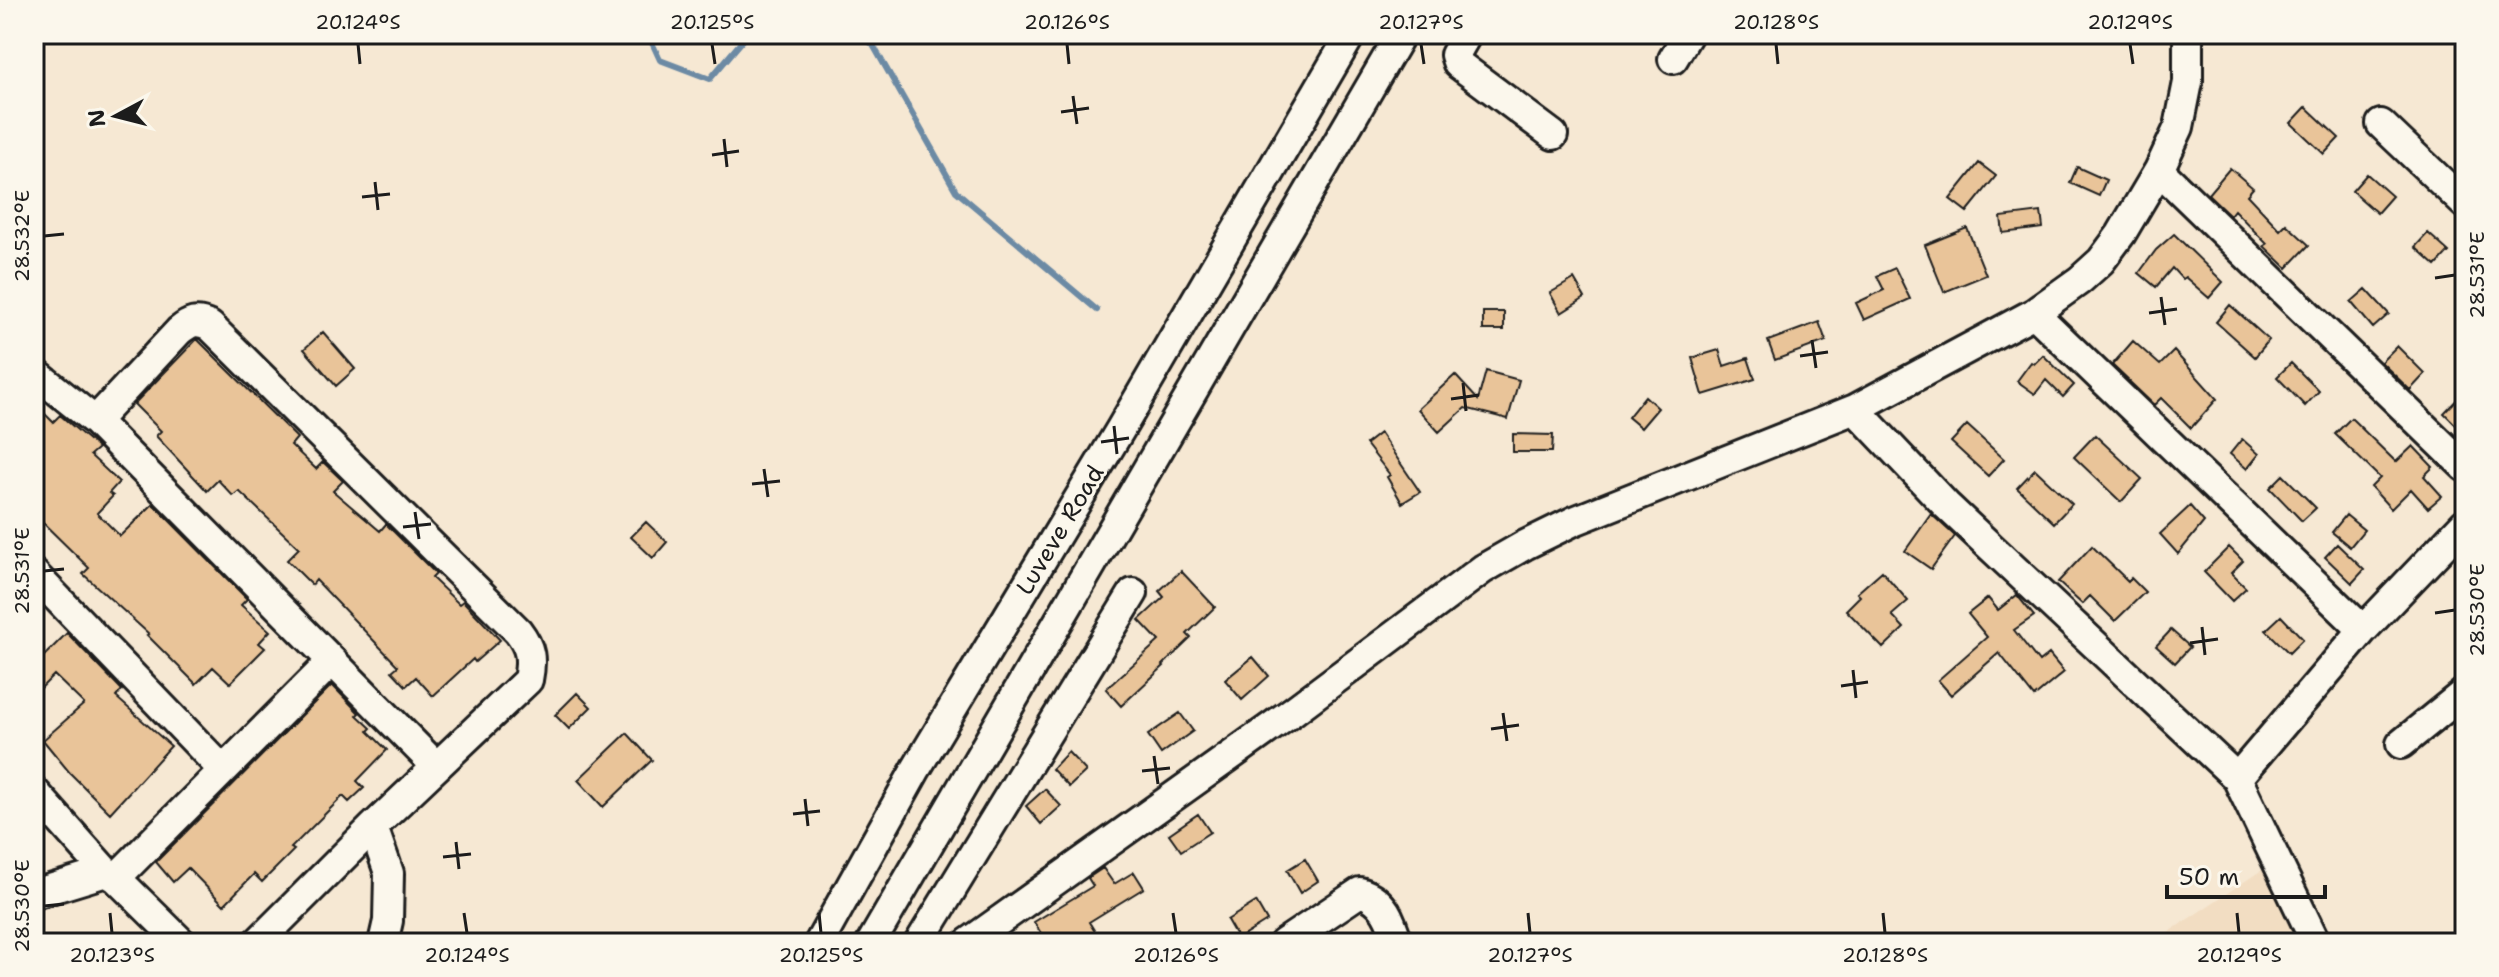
<svg xmlns="http://www.w3.org/2000/svg" width="2499" height="977" viewBox="0 0 2499 977" font-family="'Shantell Sans',sans-serif">
  <style>
    .built { fill: #f2ddc2 }
    .lines { fill: none; stroke-linecap: round; stroke-linejoin: round }
    .stream { stroke: #6c8aa4; stroke-width: 6 }
    .building { fill: #e9c499; stroke: #1c1c1c; stroke-width: 2 }
    .minor-casing { stroke: #1c1c1c; stroke-width: 34 }
    .minor { stroke: #fbf7ec; stroke-width: 28 }
    .ticks { fill: none; stroke: #1c1c1c; stroke-width: 3 }
    .labels { text-anchor: middle; dominant-baseline: central; stroke-width: 6; stroke-linejoin: round; paint-order: stroke }
    .street-label { font-size: 24px; fill: #1c1c1c; stroke: #fbf7ec }
    .neatline { fill: none; stroke: #1c1c1c; stroke-width: 3 }
    .ticks-label { font-size: 20px; text-anchor: middle; fill: #1c1c1c }
  </style>
  <rect width="100%" height="100%" fill="#f6e8d3"/>
  <filter id="ink" filterUnits="userSpaceOnUse"><feTurbulence type="fractalNoise" baseFrequency=".0125" numOctaves="2"/><feDisplacementMap in="SourceGraphic" scale="16" xChannelSelector="R" yChannelSelector="G"/><feConvolveMatrix kernelMatrix="1 2 1 2 8 2 1 2 1" color-interpolation-filters="sRGB"/></filter>
  <g filter="url(#ink)">
    <path class="built" d="M2268,866L2306,943H2152Z"/>
    <g class="lines">
      <path class="stream" d="M648,34L660,60L710,79L748,34
        M862,34L873,45L956,191L1097,310"/>
    </g>
    <path class="building" d="M2306,107L2339,138L2324,154L2291,123Z
      M1979,163L1996,176L1967,212L1950,199Z
      M2077,167L2106,180L2099,196L2070,183Z
      M2230,168L2253,188L2247,195L2280,230L2286,224L2309,245L2287,268L2264,246L2267,244L2234,210L2230,215L2208,194Z
      M2367,174L2392,196L2377,213L2352,191Z
      M2041,212L2043,228L2003,233L2001,217Z
      M1967,228L1986,275L1944,292L1925,245Z
      M2428,233L2449,252L2436,266L2415,247Z
      M2174,234L2223,282L2209,298L2185,277L2182,279L2172,268L2156,287L2139,273L2156,250Z
      M1895,268L1910,299L1864,320L1856,303L1884,290L1877,276Z
      M1574,279L1585,298L1561,313L1550,293Z
      M2366,289L2389,314L2373,328L2351,302Z
      M2230,305L2269,340L2255,357L2216,322Z
      M1483,312H1504V330H1483Z
      M1819,322L1826,341L1775,360L1768,341Z
      M323,332L355,369L336,386L304,349Z
      M197,339L297,438L291,445L316,469L323,462L343,481L333,491L380,531L386,524L436,574L432,578L459,604L463,601L500,640L475,662L473,659L433,696L416,677L406,686L392,671L398,666L316,580L312,585L287,560L299,548L239,491L233,496L218,480L207,491L156,436L161,431L134,404Z
      M2133,341L2160,365L2174,351L2217,399L2191,428L2161,398L2154,405L2112,365Z
      M2397,346L2425,374L2410,390L2381,362Z
      M1719,350L1724,366L1748,358L1755,379L1703,395L1692,358Z
      M2043,355L2074,385L2063,397L2046,380L2035,394L2017,381L2031,362L2034,364Z
      M2291,363L2319,391L2305,406L2277,377Z
      M1486,371L1519,380L1508,419L1465,408L1439,432L1418,409L1455,375L1478,400Z
      M2465,391V434L2444,413Z
      M1645,396L1658,408L1641,428L1628,417Z
      M34,403L53,422L60,415L98,448L90,455L119,482L109,493L113,496L97,513L120,536L153,504L247,599L241,605L270,631L259,643L265,648L230,683L213,667L196,684L147,635L149,634L83,574L89,568L34,514Z
      M2351,418L2396,462L2413,446L2433,467L2424,476L2442,496L2428,508L2411,489L2391,509L2371,487L2380,478L2335,434Z
      M1967,425L2004,459L1988,476L1951,442Z
      M1380,433L1420,492L1402,503L1387,477L1390,475L1366,444Z
      M1513,434L1553,435L1552,452H1513Z
      M2095,435L2142,479L2121,502L2074,457Z
      M2242,439L2259,454L2247,469L2230,454Z
      M2035,469L2072,504L2054,523L2017,488Z
      M2283,475L2316,508L2302,521L2270,488Z
      M2190,506L2204,522L2178,554L2160,534Z
      M1931,514L1955,536L1931,569L1905,551Z
      M2346,515L2364,530L2350,547L2332,532Z
      M646,522L667,542L653,558L631,537Z
      M2337,544L2364,570L2352,583L2325,557Z
      M2092,546L2128,581L2131,578L2145,592L2115,621L2090,596L2082,604L2058,582Z
      M2229,547L2243,561L2231,573L2246,588L2232,601L2204,572Z
      M1181,571L1215,607L1187,634L1191,638L1163,665L1164,666L1121,706L1106,689L1159,641L1139,620L1164,597L1159,591Z
      M1882,571L1908,601L1892,615L1904,628L1883,648L1846,610L1860,596L1857,593Z
      M2017,595L2034,616L2014,630L2039,662L2049,654L2064,672L2034,697L1999,653L1951,695L1938,680L1987,637L1968,614L1988,598L1998,610Z
      M2281,616L2303,639L2289,653L2266,630Z
      M2171,630L2190,647L2175,663L2156,646Z
      M67,633L122,690L116,697L171,746L110,813L70,773L43,740L84,704L54,675L34,695V666Z
      M1253,657L1269,676L1242,700L1225,680Z
      M332,685L359,713L357,715L371,728L368,731L387,750L357,781L364,788L349,802L343,796L291,848L294,850L262,882L254,874L224,905L188,868L173,882L156,862Z
      M577,693L591,707L569,729L555,715Z
      M1180,713L1193,731L1161,754L1148,735Z
      M627,733L652,760L603,807L578,780Z
      M1068,752L1086,771L1069,787L1052,769Z
      M1045,789L1061,806L1041,824L1026,806Z
      M1198,814L1210,832L1181,851L1169,834Z
      M1305,859L1318,881L1300,893L1287,870Z
      M1103,868L1114,884L1134,872L1144,888L1089,922L1102,943H1078L1072,934L1058,943H1047L1034,922L1093,886L1088,878Z
      M1256,902L1267,921L1238,939L1227,920Z"/>
    <g class="lines">
      <g class="minor-casing">
        <path id="minor" d="M1467,34L1455,55L1458,64L1553,135
          M1673,59L1688,34
          M2381,124L2465,204
          M2159,170L2465,467
          M2034,313L2363,630
          M34,372L95,421L436,766
          M1855,409L1946,505L2237,778L2316,943
          M95,421L179,331C190,322 196,319 210,326L518,631C531,648 532,659 528,680L373,827L257,943
          M34,574L223,770
          M2401,744L2465,692
          M2237,778L2363,630L2465,523
          M34,791L106,872L116,878L182,943
          M373,827L389,873L388,921L383,943
          M116,878L332,661
          M34,894L106,872
          M819,943L916,769L1120,430L1351,34
          M871,943L1401,34
          M919,943L1133,593
          M968,943L1292,712L1483,569L1525,545L1574,521L1855,409L2034,313L2080,280L2101,261L2121,234L2159,170L2179,127L2188,82V34
          M1284,943L1360,892C1385,900 1391,920 1398,943"/>
      </g>
      <use href="#minor" class="minor"/>
    </g>
  </g>
  <path class="ticks" d="M358,44L360,64M712,44L715,64M1067,44L1069,64M1421,44L1424,64M1776,44L1778,64M2130,44L2133,64M1073,96L1077,124M1061,112L1089,108M724,139L727,167M712,155L739,151M375,182L378,210M362,197L390,194M44,236L64,234M2435,278L2455,275M2161,297L2165,325M2149,313L2177,309M1812,340L1816,368M1800,356L1828,352M1463,383L1466,411M1451,399L1479,395M1114,426L1117,454M1101,442L1129,438M764,469L768,497M752,484L780,481M415,512L419,539M403,527L431,524M44,571L64,569M2435,613L2455,610M2202,627L2205,655M2190,643L2218,639M1853,670L1856,698M1841,686L1868,682M1503,713L1507,741M1491,729L1519,725M1154,756L1158,784M1142,771L1170,768M805,799L808,826M793,814L820,811M456,842L459,869M443,857L471,854M44,906L64,904M110,913L112,933M464,913L467,933M819,913L821,933M1173,913L1176,933M1528,913L1530,933M1883,913L1885,933M2237,913L2239,933"/>
  <g class="labels">
    <g class="street-label">
      <text transform="translate(1060 530) rotate(-59)">Luveve Road</text>
    </g>
  </g>
  <rect width="2499" height="977" fill="none" stroke="#fbf7ec" stroke-width="88"/>
  <g transform="translate(116 116) rotate(263)" stroke="#fbf7ec" stroke-width="6" paint-order="stroke">
  <path d="M0-6L14 30L0 20L-14 30Z" fill="#1c1c1c"/>
  <text y="-12" font-size="22" font-weight="bold" text-anchor="middle" fill="#1c1c1c">N</text>
  </g>
  <path d="M2167 885v12h158v-12" fill="none" stroke="#1c1c1c" stroke-width="4"/>
  <text x="2179" y="885" font-size="24" fill="#1c1c1c" stroke="#fbf7ec" stroke-width="6" paint-order="stroke">50 m</text>
  <rect x="44" y="44" width="2411" height="889" class="neatline"/>
  <g class="ticks-label">
    <text x="358" y="29">20.124°S</text>
    <text x="712" y="29">20.125°S</text>
    <text x="1067" y="29">20.126°S</text>
    <text x="1421" y="29">20.127°S</text>
    <text x="1776" y="29">20.128°S</text>
    <text x="2130" y="29">20.129°S</text>
    <text transform="translate(22 236) rotate(-90)" y="7">28.532°E</text>
    <text transform="translate(2477 275) rotate(-90)" y="7">28.531°E</text>
    <text transform="translate(22 571) rotate(-90)" y="7">28.531°E</text>
    <text transform="translate(2477 610) rotate(-90)" y="7">28.530°E</text>
    <text transform="translate(22 906) rotate(-90)" y="7">28.530°E</text>
    <text x="112" y="962">20.123°S</text>
    <text x="467" y="962">20.124°S</text>
    <text x="821" y="962">20.125°S</text>
    <text x="1176" y="962">20.126°S</text>
    <text x="1530" y="962">20.127°S</text>
    <text x="1885" y="962">20.128°S</text>
    <text x="2239" y="962">20.129°S</text>
  </g>
</svg>
